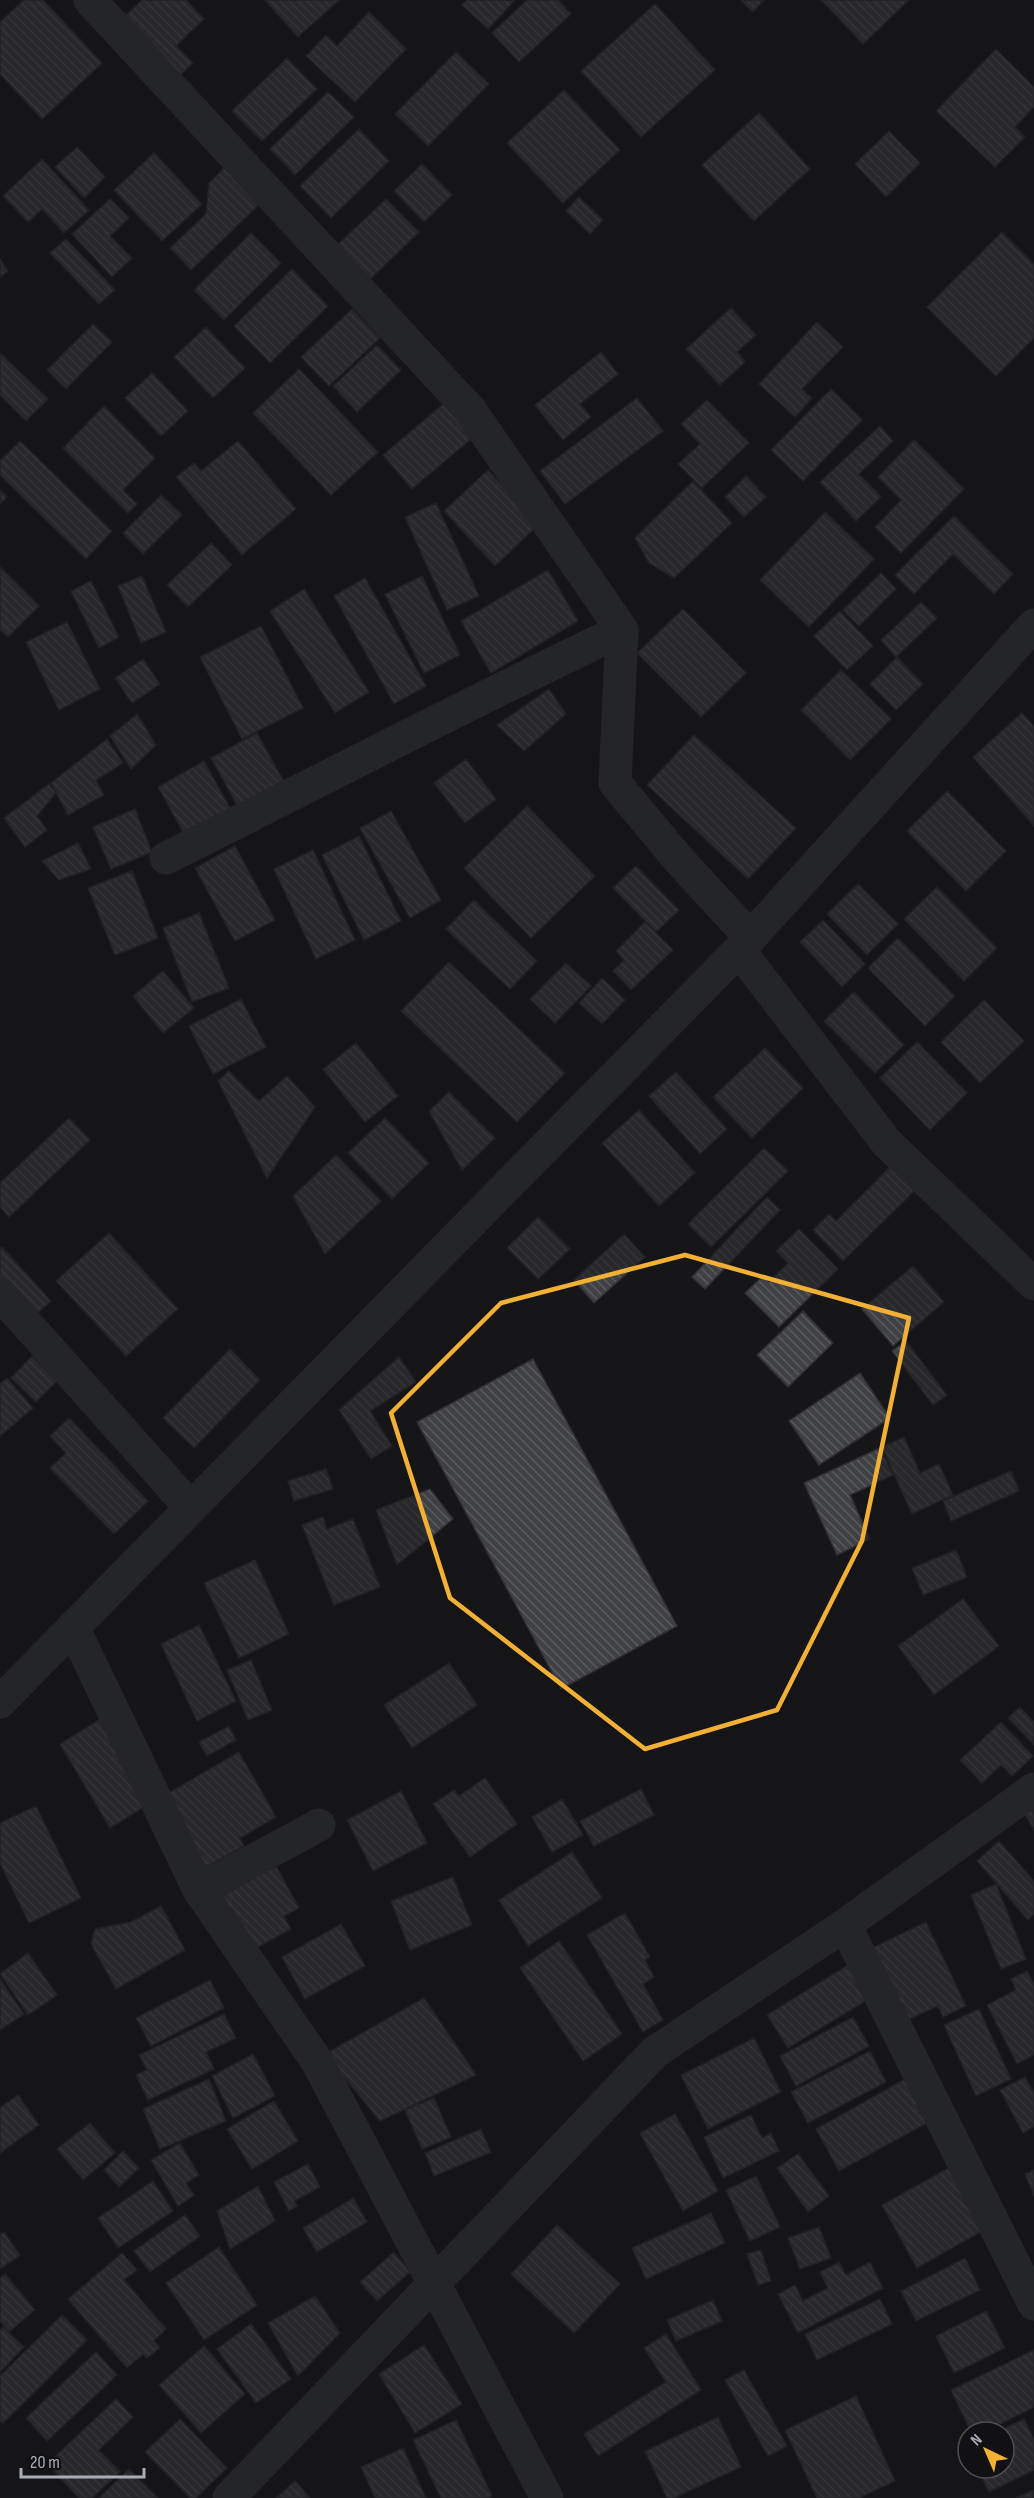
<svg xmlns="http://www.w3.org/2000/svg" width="1034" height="2498" viewBox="0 0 1034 2498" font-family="'Sofia Sans Condensed',sans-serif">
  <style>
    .building { fill: url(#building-back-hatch); stroke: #303034; stroke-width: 1.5 }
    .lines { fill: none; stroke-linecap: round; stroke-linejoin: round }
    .minor { stroke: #37383d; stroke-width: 33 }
    .marked { fill: none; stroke: #f2b134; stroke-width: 4.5; stroke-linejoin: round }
  </style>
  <defs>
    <pattern id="building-back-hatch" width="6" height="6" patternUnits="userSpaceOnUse" patternTransform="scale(1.5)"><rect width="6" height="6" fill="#404145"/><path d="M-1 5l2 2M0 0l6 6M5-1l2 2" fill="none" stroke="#595a5e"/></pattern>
  </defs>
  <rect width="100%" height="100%" fill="#161618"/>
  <path class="building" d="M24,0H43L102,63L42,119L0,74V22Z
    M142,0H186L204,19L176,46L193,63L174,81L118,23Z
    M265,0H339L298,37Z
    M467,0H515L488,29L462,5Z
    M527,0H558L571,14L519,62L492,33Z
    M740,0H764L753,12Z
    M821,0H909L863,44Z
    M655,4L715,70L641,137L581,71Z
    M369,12L406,49L355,102L306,56L326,35L337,46Z
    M996,49L1034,87V107L1015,127L1025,137L995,167L936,111Z
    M456,52L489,84L428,146L395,114Z
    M287,58L317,89L262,141L232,111Z
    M564,90L620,150L563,203L507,143Z
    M328,92L354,117L295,175L270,149Z
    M759,113L810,169L754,221L702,165Z
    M359,129L389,161L331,218L300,186Z
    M889,131L920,163L886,197L855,164Z
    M77,147L105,177L84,198L55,167Z
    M154,153L202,204L162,241L114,190Z
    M42,159L89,210L64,233L42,209L28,222L3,196Z
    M231,161L266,198L191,270L170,248L206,214L209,183Z
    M422,164L452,195L424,222L394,191Z
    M579,197L603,220L590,234L566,211Z
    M110,199L129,218L110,236L132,258L112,277L72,234Z
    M386,199L419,232L364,285L331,251Z
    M1002,232L1034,264V338L996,376L927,307Z
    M251,233L281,263L224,320L194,290Z
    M66,239L115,290L99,304L50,253Z
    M0,259L8,271L0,277Z
    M292,269L328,306L270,363L234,326Z
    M731,308L756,335L737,352L745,362L720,385L686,349Z
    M352,309L380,338L329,386L301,357Z
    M817,322L843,347L802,389L812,398L795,417L759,384Z
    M93,324L112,342L66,389L47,370Z
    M206,327L245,368L213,398L174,357Z
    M377,345L401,370L357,412L333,386Z
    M601,352L618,374L580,404L591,417L563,440L535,405Z
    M0,353L48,399L26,421L0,395Z
    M299,369L378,452L331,495L253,413Z
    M152,373L188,411L161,436L125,398Z
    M831,389L862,420L803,481L771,450Z
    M637,398L663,431L565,504L540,471Z
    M449,399L478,433L412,489L383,455Z
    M707,400L749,443L702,488L678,464L700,444L681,424Z
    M104,406L155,458L123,490L137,504L128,513L63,448Z
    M880,426L893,441L859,474L881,497L856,521L820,482Z
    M914,440L964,489L901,553L875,527L901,500L878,477Z
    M20,441L112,531L86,559L0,475V461Z
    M238,441L296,509L242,555L176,477L194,463L201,471Z
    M488,470L539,524L495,566L444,511Z
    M746,476L766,497L744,517L725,497Z
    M693,481L732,523L674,578L649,563L635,538Z
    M0,490L7,497L0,504Z
    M161,495L182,515L143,554L123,533Z
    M436,503L479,596L447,610L405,517Z
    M825,512L874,559L809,627L760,580Z
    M954,516L1013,574L994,594L953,554L914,594L895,575Z
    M211,543L232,565L188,607L167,585Z
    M0,567L39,606L8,637L0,630Z
    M548,570L578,621L491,673L461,621Z
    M881,573L896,589L859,626L843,610Z
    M142,576L166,632L141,643L118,586Z
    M422,576L460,655L424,673L385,594Z
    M365,578L426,686L394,704L334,596Z
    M91,581L119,637L99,648L71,591Z
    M304,589L369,692L335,713L270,611Z
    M921,602L937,618L896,657L881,640Z
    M683,609L746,673L701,717L637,653Z
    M840,611L873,646L847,670L814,636Z
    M67,622L100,689L59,710L26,642Z
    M261,626L303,708L242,739L200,657Z
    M897,657L923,684L896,710L870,684Z
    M143,659L160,684L132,703L115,678Z
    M841,670L891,719L850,760L801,710Z
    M549,689L566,714L524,751L497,725Z
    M1022,713L1034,726V826L973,757Z
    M137,714L156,745L131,769L110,736Z
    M257,733L288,789L242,814L211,758Z
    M694,735L796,828L748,879L647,785Z
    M107,739L123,763L96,780L104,795L68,815L51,783Z
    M466,759L496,799L465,823L434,783Z
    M204,761L234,815L188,841L158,787Z
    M49,784L56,793L37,816L47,830L25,847L4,818Z
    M947,791L1006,851L966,891L907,831Z
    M527,806L595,876L531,938L464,868Z
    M135,809L152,852L111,869L93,827Z
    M391,811L441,900L410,918L360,828Z
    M359,836L401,921L364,940L322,855Z
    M78,843L91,869L59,880L42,861Z
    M235,846L275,920L235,941L195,868Z
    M313,850L355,940L316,959L274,869Z
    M636,866L679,910L656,932L613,888Z
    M132,871L158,938L115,955L88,888Z
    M858,884L898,924L867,955L827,914Z
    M937,887L997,948L964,981L904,919Z
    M474,900L537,961L510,989L446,929Z
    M199,913L229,988L192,1002L163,928Z
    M823,920L865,964L842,987L800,942Z
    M645,922L673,950L631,990L613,971L624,960L616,951Z
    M898,938L955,996L925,1026L868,968Z
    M449,962L565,1073L517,1122L401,1011Z
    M566,963L591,986L555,1023L530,999Z
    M163,971L194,1008L163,1033L133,996Z
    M602,978L625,1000L602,1024L579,1003Z
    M854,992L904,1045L875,1073L824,1021Z
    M241,999L266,1047L213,1074L189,1026Z
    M984,1000L1024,1041L980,1083L941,1042Z
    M917,1042L967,1093L930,1130L880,1078Z
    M356,1043L398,1096L365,1122L323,1069Z
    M765,1048L803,1088L752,1138L713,1097Z
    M229,1071L259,1101L287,1076L315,1107L267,1178L218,1081Z
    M676,1072L727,1129L700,1154L649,1096Z
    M449,1092L495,1138L462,1170L429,1111Z
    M639,1110L695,1173L659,1206L602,1143Z
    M69,1118L90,1140L9,1217L0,1207V1183Z
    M385,1118L429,1163L392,1199L348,1153Z
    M764,1148L788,1171L711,1247L688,1224Z
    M336,1155L381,1201L325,1254L293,1196Z
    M893,1164L917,1188L843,1261L813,1230L829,1214L836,1221Z
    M767,1197L780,1210L705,1289L692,1277Z
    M538,1217L570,1249L538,1279L507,1248Z
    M799,1229L838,1269L779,1327L745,1293L763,1276L769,1282L788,1263L776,1251Z
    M109,1233L178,1309L126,1356L56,1281Z
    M624,1234L645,1257L594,1303L574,1280Z
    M2,1247L51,1301L32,1318L0,1284V1249Z
    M913,1266L944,1302L893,1346L862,1309Z
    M803,1311L833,1343L788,1387L757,1355Z
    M906,1341L947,1395L933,1405L892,1351Z
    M230,1349L260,1380L194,1448L163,1418Z
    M32,1356L57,1381L36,1402L11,1378Z
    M399,1357L416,1382L370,1411L392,1446L371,1459L339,1410Z
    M533,1359L677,1626L561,1689L417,1422Z
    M860,1373L890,1418L819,1465L789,1421Z
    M7,1378L33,1408L0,1436V1384Z
    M69,1418L148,1501L114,1534L50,1468L66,1453L50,1436Z
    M904,1437L920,1473L939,1464L953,1495L912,1514L882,1447Z
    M880,1448L893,1475L850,1495L870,1539L837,1555L804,1483Z
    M326,1469L333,1489L294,1501L288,1481Z
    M1011,1471L1019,1491L951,1521L943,1501Z
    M430,1489L453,1519L397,1565L376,1510Z
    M323,1517L327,1529L353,1519L380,1587L334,1605L302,1525Z
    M956,1550L967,1577L923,1595L912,1568Z
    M255,1560L289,1634L239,1658L204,1583Z
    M963,1599L999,1646L934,1695L898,1646Z
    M199,1625L236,1701L197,1721L161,1644Z
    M251,1660L272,1710L248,1720L227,1670Z
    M449,1663L477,1705L412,1748L384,1705Z
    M1020,1707L1034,1722V1745L1008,1718Z
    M102,1718L152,1802L110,1828L60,1744Z
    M1001,1722L1033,1756L1012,1776L1001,1765L982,1783L960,1760Z
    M229,1726L236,1740L207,1756L199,1742Z
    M239,1752L276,1817L240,1838L244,1846L206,1867L165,1795Z
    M485,1778L517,1824L470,1857L433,1804L454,1790L459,1796Z
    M641,1789L654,1815L594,1846L580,1821Z
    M401,1791L427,1843L373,1871L347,1820Z
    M562,1799L583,1835L552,1852L532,1817Z
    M1034,1805V1830L1023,1811Z
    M36,1806L81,1898L29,1923L0,1863V1823Z
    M999,1841L1034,1881V1914L1028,1920L977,1861Z
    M572,1852L602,1898L528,1946L499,1900Z
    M276,1866L299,1908L284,1916L291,1929L249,1952L219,1897Z
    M453,1877L472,1925L410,1950L391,1901Z
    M996,1884L1026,1959L1001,1969L971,1895Z
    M161,1906L185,1950L116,1989L91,1944L95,1929L131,1922Z
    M625,1913L650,1957L645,1960L654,1977L643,1984L663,2020L643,2032L587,1935Z
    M926,1922L966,2006L943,2017L938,2006L900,2023L866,1951Z
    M341,1924L365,1966L305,1999L282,1957Z
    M559,1941L622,2034L583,2061L520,1968Z
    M28,1953L57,1995L28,2015L0,1974Z
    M856,1960L877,1994L788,2048L767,2015Z
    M1027,1971L1034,1984V2055L1017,2064L987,2005L1016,1990L1011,1979Z
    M0,1979L24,2014L0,2030Z
    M210,1980L224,2008L151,2046L136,2018Z
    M424,1998L476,2075L380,2121L325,2054Z
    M979,2009L1011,2079L976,2096L944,2025Z
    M224,2014L236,2038L206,2052L214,2069L148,2100L136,2075L147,2070L139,2055Z
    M853,2017L869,2046L796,2086L780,2056Z
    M754,2038L781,2092L708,2129L681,2075Z
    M870,2051L886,2082L808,2123L791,2092Z
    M253,2054L275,2096L233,2118L212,2076Z
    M914,2074L938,2117L839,2171L816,2129Z
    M1025,2077L1034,2093V2127L1023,2133L1000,2090Z
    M209,2079L226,2121L160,2149L143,2109Z
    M18,2095L39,2125L0,2153V2108Z
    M434,2098L451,2137L422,2149L405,2110Z
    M274,2101L298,2141L252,2169L227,2129Z
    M675,2114L718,2191L683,2211L640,2133Z
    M751,2115L762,2138L771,2133L779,2151L723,2178L704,2137Z
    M90,2123L115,2153L83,2180L57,2149Z
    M481,2129L491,2152L434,2176L425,2153Z
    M180,2143L199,2175L186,2183L194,2195L178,2206L151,2160Z
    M123,2151L139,2168L119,2187L104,2170Z
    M798,2154L829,2196L808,2212L777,2168Z
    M308,2164L320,2187L294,2201L297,2206L289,2211L274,2182Z
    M954,2165L989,2227L917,2268L882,2205Z
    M1034,2170V2196L1025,2174Z
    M756,2176L780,2227L750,2241L726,2190Z
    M153,2181L173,2211L118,2248L98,2218Z
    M258,2186L275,2221L230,2249L217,2211Z
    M353,2198L367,2222L317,2252L303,2228Z
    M711,2213L725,2243L646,2279L632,2248Z
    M185,2215L200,2236L150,2272L134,2251Z
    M557,2225L620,2284L574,2333L511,2274Z
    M819,2227L831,2258L800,2269L788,2238Z
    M4,2232L20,2255L0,2269V2234Z
    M219,2247L257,2305L204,2340L166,2283Z
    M761,2250L771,2281L758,2285L747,2254Z
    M394,2252L410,2272L377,2301L360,2282Z
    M122,2253L137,2270L124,2280L166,2329L154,2341L160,2348L147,2358L143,2354L127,2368L68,2299Z
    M965,2258L980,2290L916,2321L901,2291Z
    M839,2262L846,2275L870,2262L883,2288L798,2333L778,2294L795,2285L803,2301L828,2288L820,2272Z
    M5,2274L35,2310L9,2332L0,2321V2278Z
    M315,2296L340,2333L298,2376L268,2323Z
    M880,2299L892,2324L817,2360L805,2334Z
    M713,2300L722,2321L676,2341L667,2320Z
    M986,2311L1005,2348L954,2373L936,2336Z
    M62,2315L87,2340L3,2423L0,2421V2376Z
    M251,2324L291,2379L256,2403L217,2349Z
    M3,2327L24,2347L0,2372V2330Z
    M666,2334L701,2390L598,2456L584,2434L666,2382L644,2348Z
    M424,2345L462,2404L415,2433L379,2374Z
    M204,2346L245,2394L201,2433L159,2385Z
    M1034,2350V2407L984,2432H971L951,2390Z
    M96,2352L117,2375L47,2441L26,2418Z
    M744,2370L787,2446L768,2456L725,2380Z
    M856,2396L895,2481L859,2498H817L785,2430Z
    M116,2399L133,2417L99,2450L120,2472L92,2498H79L47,2464Z
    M718,2417L741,2467L674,2498H667L645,2451Z
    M180,2419L227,2468L196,2498H190L145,2452Z
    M1024,2419L1034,2439V2470L989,2492L977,2468H1004V2432H997Z
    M456,2420L492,2496L488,2498H441L413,2440Z
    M403,2448L426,2498H375L361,2467Z
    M129,2469L158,2498H99Z
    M295,2481L310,2498H276Z
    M1034,2490V2498H1016Z"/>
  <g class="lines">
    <path class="minor" d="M90,0L470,410L622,630L615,783L680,861L750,937
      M166,858C318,782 469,703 622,630
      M739,950L887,1143L1034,1284
      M0,1294L190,1507
      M73,1627L199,1890L318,2063L547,2498
      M0,1702L739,950L1034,625
      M199,1890L319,1825
      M845,1925L1034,2304
      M229,2498L655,2052L845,1925L1034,1789"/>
  </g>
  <path d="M0 0H1034V2498H0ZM685,1255L909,1318L862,1541L777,1710L645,1749L450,1598L391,1413L501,1303Z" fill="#161618" fill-opacity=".55" fill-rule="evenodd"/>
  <path class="marked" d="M685,1255L909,1318L862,1541L777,1710L645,1749L450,1598L391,1413L501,1303Z"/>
  <g transform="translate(986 2450) rotate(316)"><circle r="28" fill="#111113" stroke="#4d4f55" stroke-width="1.5"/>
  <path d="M0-4.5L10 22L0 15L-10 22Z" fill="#f2b134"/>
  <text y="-9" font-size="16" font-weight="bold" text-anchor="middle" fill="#a8adb8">N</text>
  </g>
  <path d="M21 2468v9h123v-9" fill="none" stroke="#a8adb8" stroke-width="3"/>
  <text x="30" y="2468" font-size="18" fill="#a8adb8" stroke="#111113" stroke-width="4.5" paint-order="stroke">20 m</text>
</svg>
